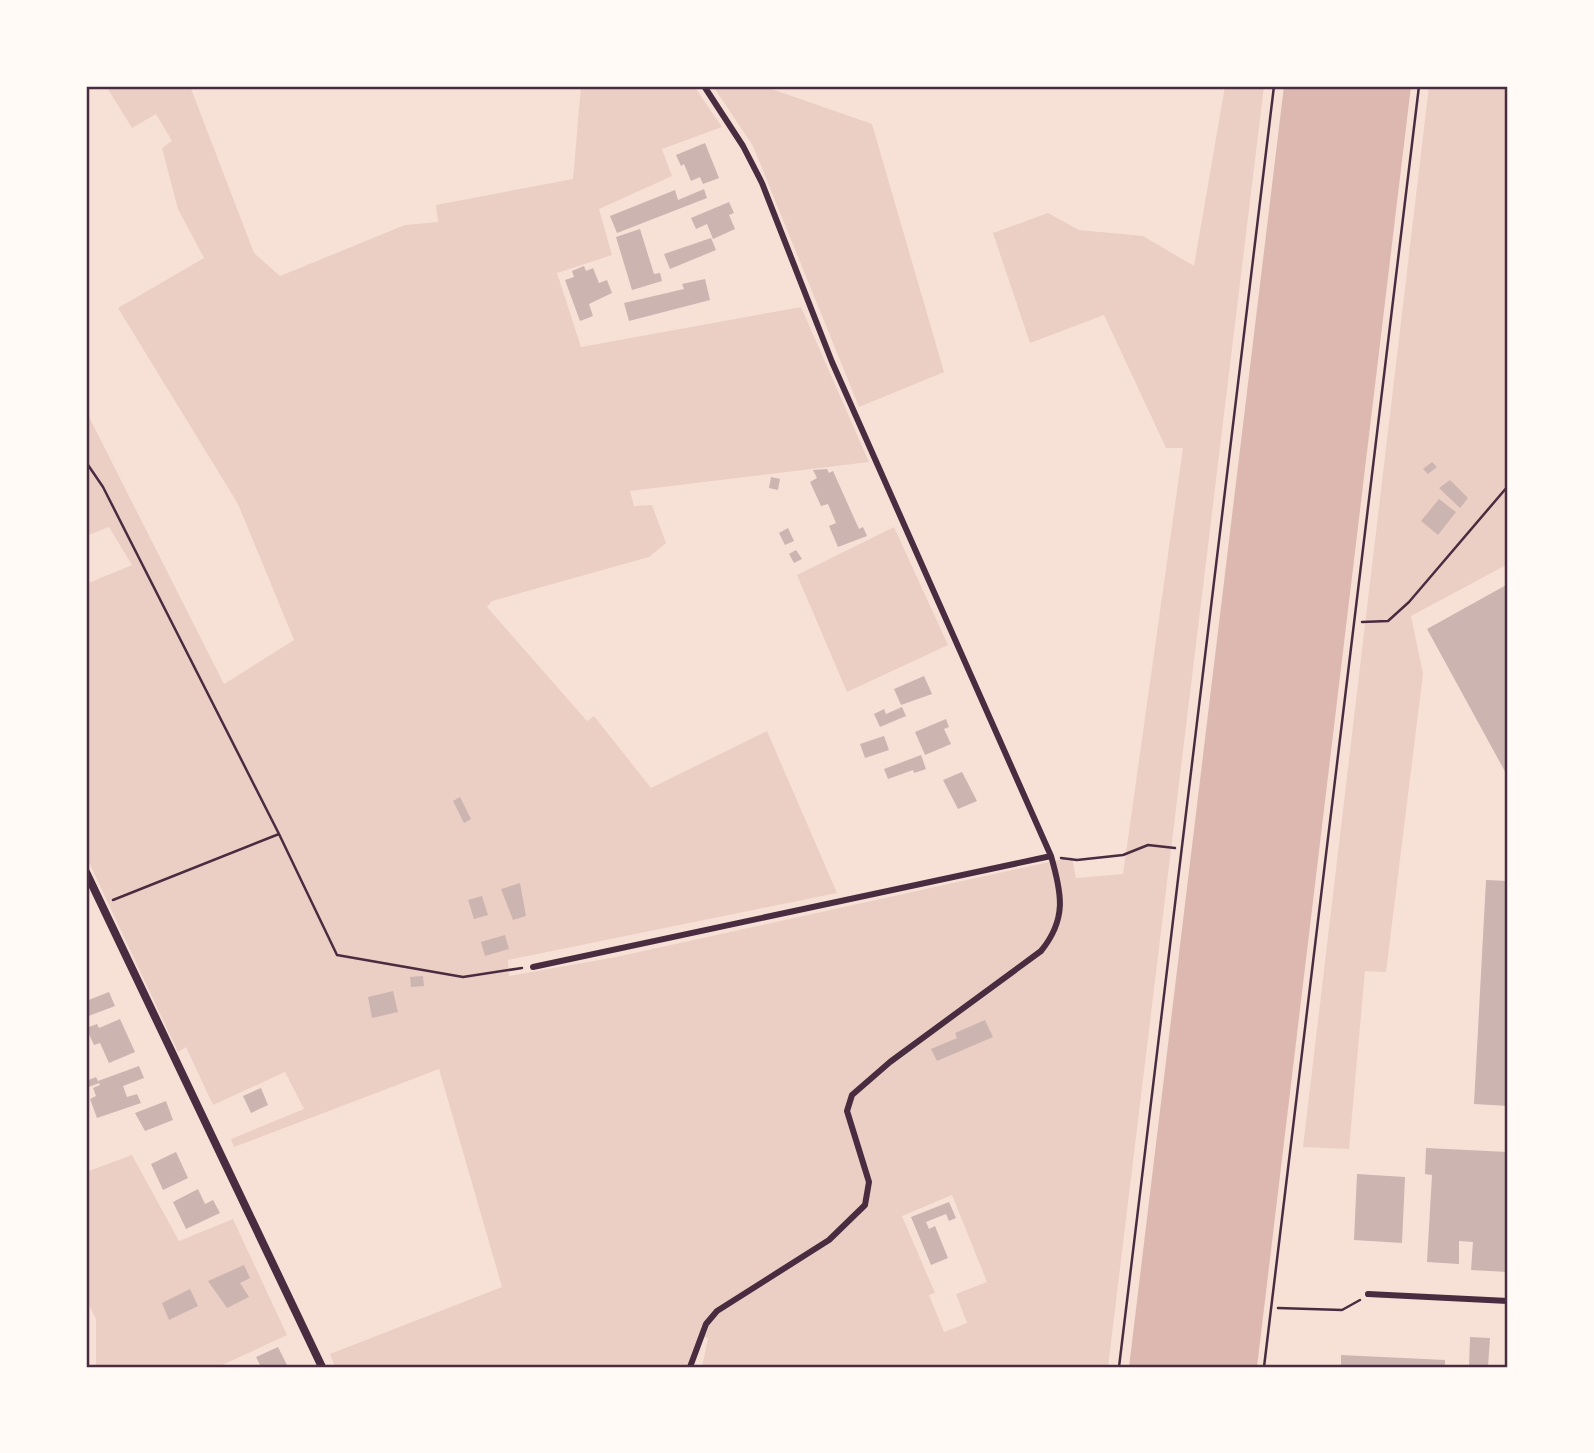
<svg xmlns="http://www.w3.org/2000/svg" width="1594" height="1453" viewBox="0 0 1594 1453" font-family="'Archivo Narrow',sans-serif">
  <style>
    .green { fill: #ebcfc5; fill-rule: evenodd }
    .water { fill: #dcb8b0 }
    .building { fill: #ccb4b1 }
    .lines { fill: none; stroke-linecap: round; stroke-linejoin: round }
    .path { stroke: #4a2c40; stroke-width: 2.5 }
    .service { stroke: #4a2c40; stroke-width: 2.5 }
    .minor { stroke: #4a2c40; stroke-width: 6 }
    .tertiary { stroke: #4a2c40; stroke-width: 8 }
    .neatline { fill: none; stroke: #4a2c40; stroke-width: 2.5 }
  </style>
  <rect width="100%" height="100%" fill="#f7e1d7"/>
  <path class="green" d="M106,86H190L254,253L280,276L405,225L438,222L436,205L573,179L581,86H694L722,127L662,149L672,176L599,209L612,255L557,273L581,347L801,307L869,462L630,491L634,506L652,505L666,543L649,557L492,601L487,607L587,721L594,716L651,788L767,731L837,893L508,960L509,976L616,957L1072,857L1076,878L1123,874L1183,448H1166L1104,315L1030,343L993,233L1048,213L1079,230L1143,236L1194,266L1225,86H1264L1108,1367H702L708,1338L702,1337L691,1367H335L330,1354L502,1287L439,1069L234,1147L231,1139L304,1109L285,1072L213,1105L186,1047L178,1052L86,856V584L132,565L109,527L86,536V411L224,684L294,640L238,504L118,308L204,258L178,209L162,148L172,141L156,114L132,128ZM952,1195L987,1282L956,1294L967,1323L944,1332L929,1295L935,1293L902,1216Z
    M713,86H763L872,124L944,372L859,407L753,146Z
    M1429,86H1508V564L1411,616L1423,674L1386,972L1365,971L1349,1149L1303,1147Z
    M894,527L948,645L847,692L797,575Z
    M132,1155L179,1241L233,1219L287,1335L218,1367H96V1319L86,1299V1172Z"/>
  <path class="water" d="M1284,86H1411L1257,1367H1129Z"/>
  <path class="building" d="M705,143L719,178L703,184L700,177L691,181L684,164L681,166L676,155Z
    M704,189L707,198L617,233L610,216L675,190L678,200Z
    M729,202L734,213L729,215L735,229L713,239L707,224L696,229L691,218Z
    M640,229L654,274L660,273L662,281L632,290L616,237Z
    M711,238L716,250L670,269L664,254Z
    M584,266L586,271L593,268L599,283L607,280L612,293L589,304L593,316L580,321L565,280L574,277L572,271Z
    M705,279L710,300L629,321L624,303L684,289L682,284Z
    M1432,462L1437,467L1428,474L1423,469Z
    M827,469L829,473L833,471L859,529L863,527L867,536L838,547L829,526L836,523L828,504L821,506L810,482L817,478L813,470Z
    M771,477L780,479L778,490L769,488Z
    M1450,480L1468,498L1460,508L1439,488Z
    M1439,499L1456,512L1438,535L1421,521Z
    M788,528L794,541L785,545L779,533Z
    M796,550L802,559L794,563L789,554Z
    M1508,584V777L1427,629Z
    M924,676L932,694L901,705L894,689Z
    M902,707L906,716L880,727L874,714L884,709L886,714Z
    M946,719L949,727L944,729L951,744L925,755L915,732Z
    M884,736L889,750L865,758L860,744Z
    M921,755L926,769L914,773L913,770L888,779L884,769Z
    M962,772L977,801L958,809L943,780Z
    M460,797L471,819L464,823L453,801Z
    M1486,880L1508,881V1106L1474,1104Z
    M520,883L526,916L513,920L501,889Z
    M482,896L488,915L474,919L468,900Z
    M505,935L509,949L485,956L481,942Z
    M423,976L424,986L411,987L410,977Z
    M393,991L398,1012L372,1018L368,997Z
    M109,992L115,1006L86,1017V1001Z
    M120,1019L135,1052L109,1063L100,1043L94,1045L86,1028L97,1024L99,1028Z
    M985,1020L993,1037L937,1061L931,1049L957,1038L955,1033Z
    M139,1066L144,1078L123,1086L127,1097L137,1094L141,1103L97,1118L90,1099L96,1096L93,1088L100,1085L98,1081Z
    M96,1077L99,1083L86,1088V1081Z
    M261,1088L268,1105L251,1113L243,1096Z
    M166,1101L173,1120L145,1131L135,1113Z
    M1426,1148L1508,1152V1272L1471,1270L1473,1242L1459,1241V1264L1427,1262L1432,1175L1425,1174Z
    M176,1152L188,1178L163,1190L151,1164Z
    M1357,1174L1405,1177L1402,1243L1354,1240Z
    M198,1189L205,1204L213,1200L220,1213L186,1229L173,1202Z
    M949,1202L956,1218L949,1221L946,1214L926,1222L929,1229L935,1226L948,1258L931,1265L911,1217Z
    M244,1265L250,1278L240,1283L249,1297L227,1308L208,1281Z
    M190,1289L198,1306L169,1320L162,1303Z
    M1470,1337L1490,1338L1488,1367H1469Z
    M278,1347L288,1367H261L256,1357Z
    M1341,1355L1445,1360V1367H1341Z"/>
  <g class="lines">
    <path class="path" d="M86,462L103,487L279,834L337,955L463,977L522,968
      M1362,622L1388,621L1409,602L1508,486
      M1061,858L1077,860L1123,855L1148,845L1175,848
      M113,900L279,834
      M1278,1308L1342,1310L1360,1300"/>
    <path class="service" d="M1119,1367L1274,86
      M1264,1367L1419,86"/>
    <path class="minor" d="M533,967L1051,856
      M1368,1294L1508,1301
      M690,1367L706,1324L717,1311L829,1240L865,1205L869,1182L847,1111L852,1095L890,1062L1041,951C1067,919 1062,894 1051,856L832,362L762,183L743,146L704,86"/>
    <path class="tertiary" d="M86,872L322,1367"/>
  </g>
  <rect width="1594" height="1453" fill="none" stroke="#fffaf5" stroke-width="175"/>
  <rect x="88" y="88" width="1418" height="1278" class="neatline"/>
</svg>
